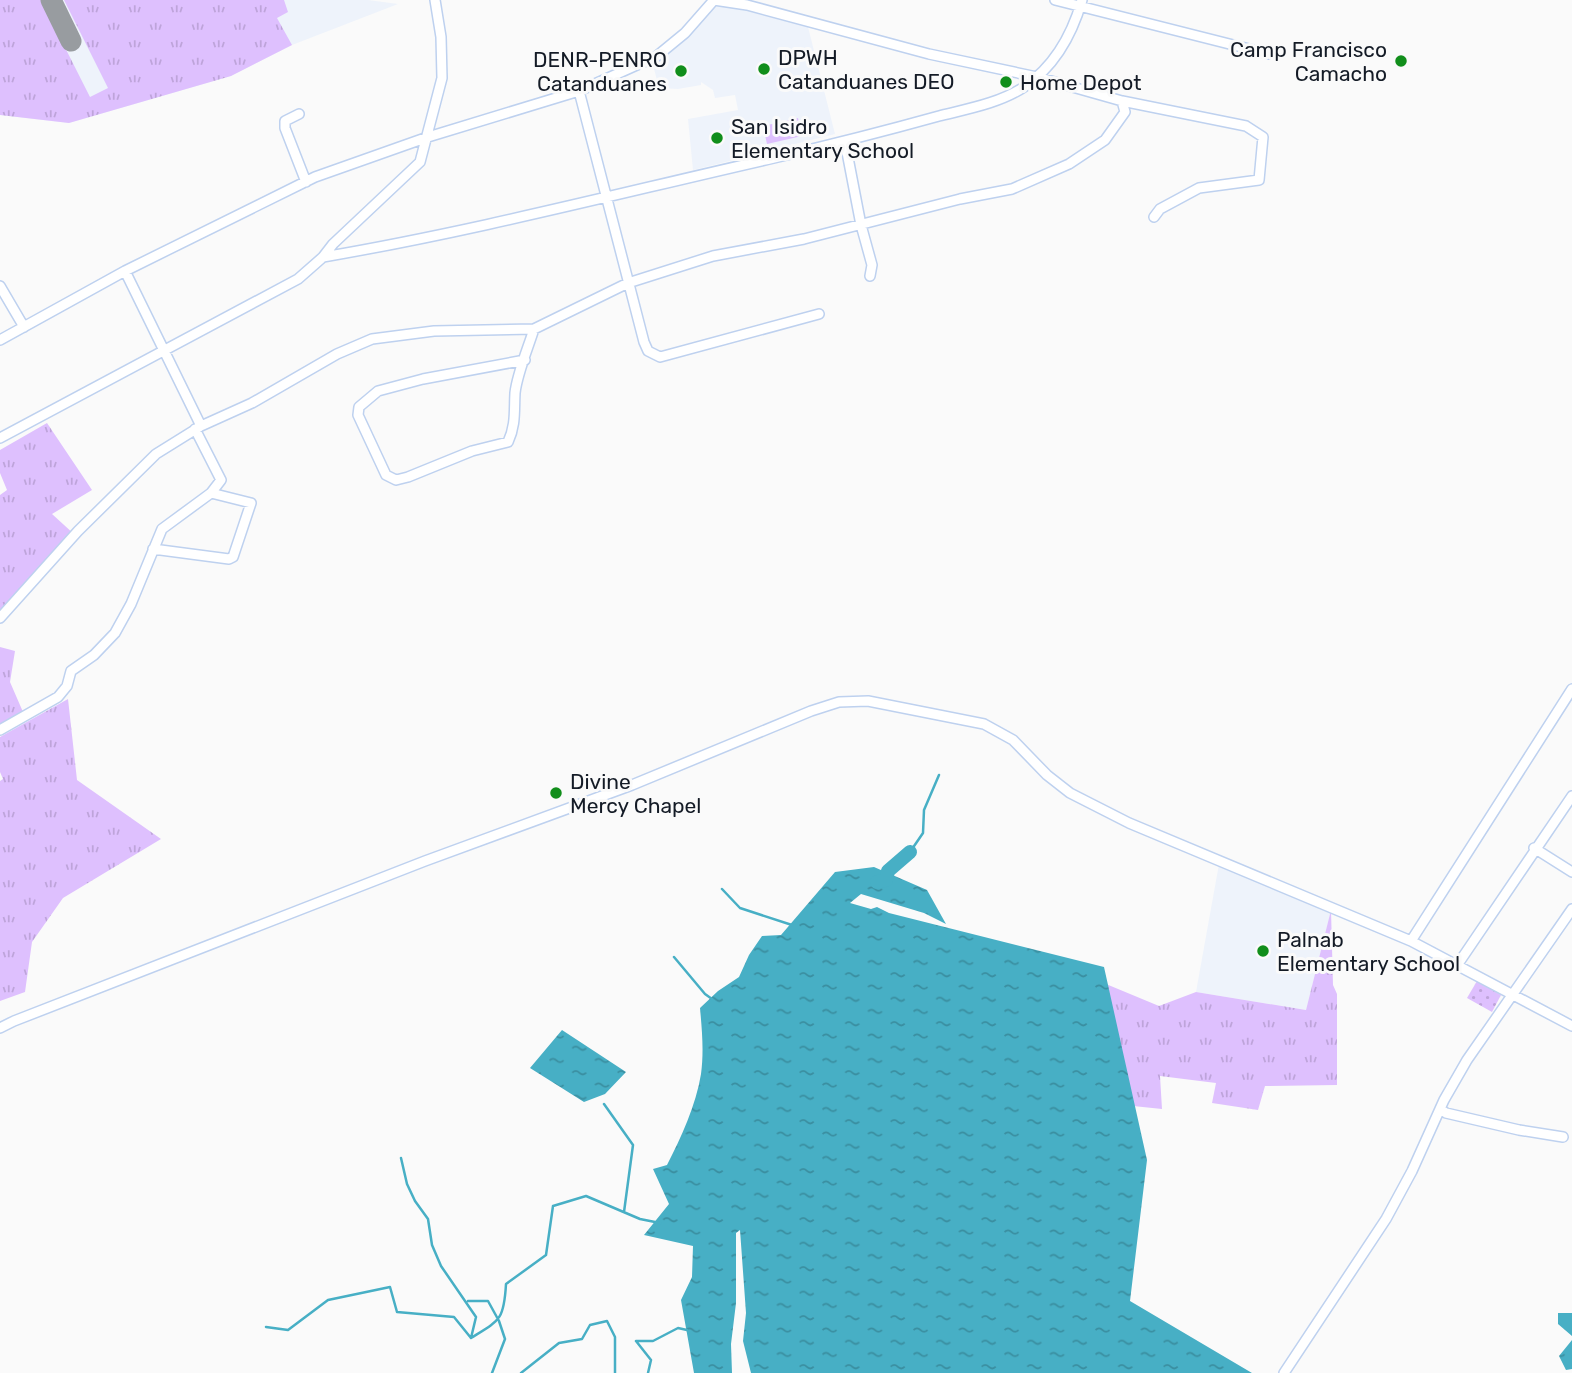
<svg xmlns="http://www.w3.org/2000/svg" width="1572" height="1373" viewBox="0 0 1572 1373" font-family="Rubik,sans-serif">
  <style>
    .built { fill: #eef3fb }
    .grass { fill: url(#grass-tufts) }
    .park { fill: #dec0fe }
    .garden { fill: url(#garden-dots) }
    .water { fill: url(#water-ripples) }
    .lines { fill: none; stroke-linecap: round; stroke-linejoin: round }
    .stream { stroke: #47afc5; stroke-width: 2.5 }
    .river { stroke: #47afc5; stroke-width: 14 }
    .taxiway { stroke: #989ca0; stroke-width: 21 }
    .minor-casing { stroke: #bed1ef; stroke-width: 12 }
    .minor { stroke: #fff; stroke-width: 9 }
    .poi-dot { fill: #118e1b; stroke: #fafafa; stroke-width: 2.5 }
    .labels { text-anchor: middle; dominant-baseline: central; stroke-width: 6; stroke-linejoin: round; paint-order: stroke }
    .poi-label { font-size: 21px; fill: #141b26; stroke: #fafafa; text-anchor: start }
  </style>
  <defs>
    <pattern id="grass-tufts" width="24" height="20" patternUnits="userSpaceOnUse" patternTransform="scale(1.75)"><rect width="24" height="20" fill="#dec0fe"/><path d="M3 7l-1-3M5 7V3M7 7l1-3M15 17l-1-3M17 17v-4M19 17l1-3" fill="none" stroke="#bea4da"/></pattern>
    <pattern id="garden-dots" width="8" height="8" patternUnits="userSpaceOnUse" patternTransform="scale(1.75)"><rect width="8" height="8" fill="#dec0fe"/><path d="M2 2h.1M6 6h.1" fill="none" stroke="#bea4da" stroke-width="1.8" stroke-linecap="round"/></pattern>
    <pattern id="water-ripples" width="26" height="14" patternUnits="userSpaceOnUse" patternTransform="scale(1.75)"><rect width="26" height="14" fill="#47afc5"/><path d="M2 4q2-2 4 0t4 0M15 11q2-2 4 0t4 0" fill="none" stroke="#3a8ea0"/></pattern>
  </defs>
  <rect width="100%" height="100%" fill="#fafafa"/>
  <path class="built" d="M0,0H368L398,4L292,45L231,76L69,123L0,115Z
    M716,5L751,12L808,27L835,134L751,155L750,152V156L693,170L688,119L738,110L735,95L715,98L713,90L701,82V85L678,89L659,88L652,61L682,43Z
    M1219,864L1331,910L1306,1010L1196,992Z"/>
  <path class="grass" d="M0,0H41L90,97L108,88L64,0H284L288,12L277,18L292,45L231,76L69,123L0,115Z
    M47,423L92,490L52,514L75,535L0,614V495L7,490L0,473V450Z
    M0,647L15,651L10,682L23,712L0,724Z
    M68,699L77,780L161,839L63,898L32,942L25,992L0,1001V781L3,779L0,772V737Z
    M1331,910L1333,985L1337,994V1085L1265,1086L1258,1110L1212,1103L1216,1083L1160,1076L1162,1109L1133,1106L1106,984L1159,1006L1196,992L1306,1010Z"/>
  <path class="park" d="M798,118L802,136L767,144L763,126Z"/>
  <path class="garden" d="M1477,981L1501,995L1492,1012L1467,998Z"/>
  <path class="water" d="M874,867L927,890L946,924L924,913L861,894L850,903L871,909L877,907L889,913L1104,967L1147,1160L1130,1301L1252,1373H751L743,1341L746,1313L740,1230L736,1233V1303L731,1344L732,1373H694L681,1300L692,1277L693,1246L644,1235L669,1204L653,1169L667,1165C681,1138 696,1105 701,1074C704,1052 702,1030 700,1008L718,991L739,977L749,955L762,936L781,935L835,872Z
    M562,1030L626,1072L605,1094L584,1102L530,1068Z
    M1558,1313H1572V1336L1558,1324Z
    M1572,1340V1369L1566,1370L1559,1356Z"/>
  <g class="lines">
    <path class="stream" d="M910,852L923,833L924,810L939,775
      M722,889L740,908L792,925
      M674,957L705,994L712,999
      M604,1104L633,1145L624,1212
      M401,1158L407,1184L415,1201L428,1219L432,1245L441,1266L476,1317L471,1338
      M468,1301H488L499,1321L505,1339L492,1373
      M266,1327L288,1330L328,1300L390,1287L397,1312L454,1317L471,1338C500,1320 504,1320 506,1284L546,1255L553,1206L586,1196L640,1219L660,1223
      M521,1373L559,1343L582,1339L590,1325L607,1321L615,1337V1373
      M648,1373L651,1360L636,1341H653L678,1328L687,1330"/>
    <path class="river" d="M877,882L886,880L888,871L910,852"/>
    <path class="taxiway" d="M51,0L71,41"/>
    <g class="minor-casing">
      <path id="minor" d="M714,0L747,5L929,54L1037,77L1122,101L1246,126L1263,137L1259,180L1199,188L1160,209L1154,217
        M1055,0L1269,54
        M579,91L644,342L648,351L660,357L819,314
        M299,114L285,121V128L306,182
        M845,142L861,225L872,265L870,276
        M323,257C475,231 624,192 774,158C830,145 885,131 939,116C967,109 1000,103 1024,87C1055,66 1072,35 1082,0
        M125,271L201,426
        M0,286L24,327
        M0,340L125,271L315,177L428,137L579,91L657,56L685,33L714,0
        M525,360L423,379L378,391L359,407L358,415L386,475L396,480L408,477L472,451L508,442C516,425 514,411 515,393C517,374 528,348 534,329
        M0,438L298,279L323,257L333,244L420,162L442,78L441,37L435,0
        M153,549L229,559L233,557L251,503L211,493
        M0,618L78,531L156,454L201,426L252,403L337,354L372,339L434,331L534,329L628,283L713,256L804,239L960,199L1012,189L1069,164L1105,140L1125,112L1122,101
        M0,730L58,697L67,686L71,671L94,655L115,633L131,604L162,529L211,493L221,480L195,429
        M1534,848L1572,872
        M1411,941L1572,689
        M1458,964L1572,796
        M0,1028L14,1021L425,861L632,785L811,711L839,702L868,701L984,724L1013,740L1047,775L1070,793L1129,823L1411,941L1572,1026
        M1440,1109L1446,1113L1519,1130L1563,1137
        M1284,1373L1386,1219L1412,1171L1444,1100L1467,1060L1572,909"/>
    </g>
    <use href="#minor" class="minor"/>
  </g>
  <g class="poi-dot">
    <circle cx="1401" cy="61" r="7"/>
    <circle cx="764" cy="69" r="7"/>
    <circle cx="681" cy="71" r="7"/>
    <circle cx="1006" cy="82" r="7"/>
    <circle cx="717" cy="138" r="7"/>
    <circle cx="556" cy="793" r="7"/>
    <circle cx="1263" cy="951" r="7"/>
  </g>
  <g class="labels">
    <g class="poi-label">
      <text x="1387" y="49" text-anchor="end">Camp Francisco<tspan x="1387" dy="24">Camacho</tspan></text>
      <text x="778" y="57">DPWH<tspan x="778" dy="24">Catanduanes DEO</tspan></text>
      <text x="667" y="59" text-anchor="end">DENR-PENRO<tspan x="667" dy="24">Catanduanes</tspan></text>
      <text x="1020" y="82">Home Depot</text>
      <text x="731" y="126">San Isidro<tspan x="731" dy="24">Elementary School</tspan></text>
      <text x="570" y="781">Divine<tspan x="570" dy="24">Mercy Chapel</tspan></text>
      <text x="1277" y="939">Palnab<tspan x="1277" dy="24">Elementary School</tspan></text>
    </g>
  </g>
</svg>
